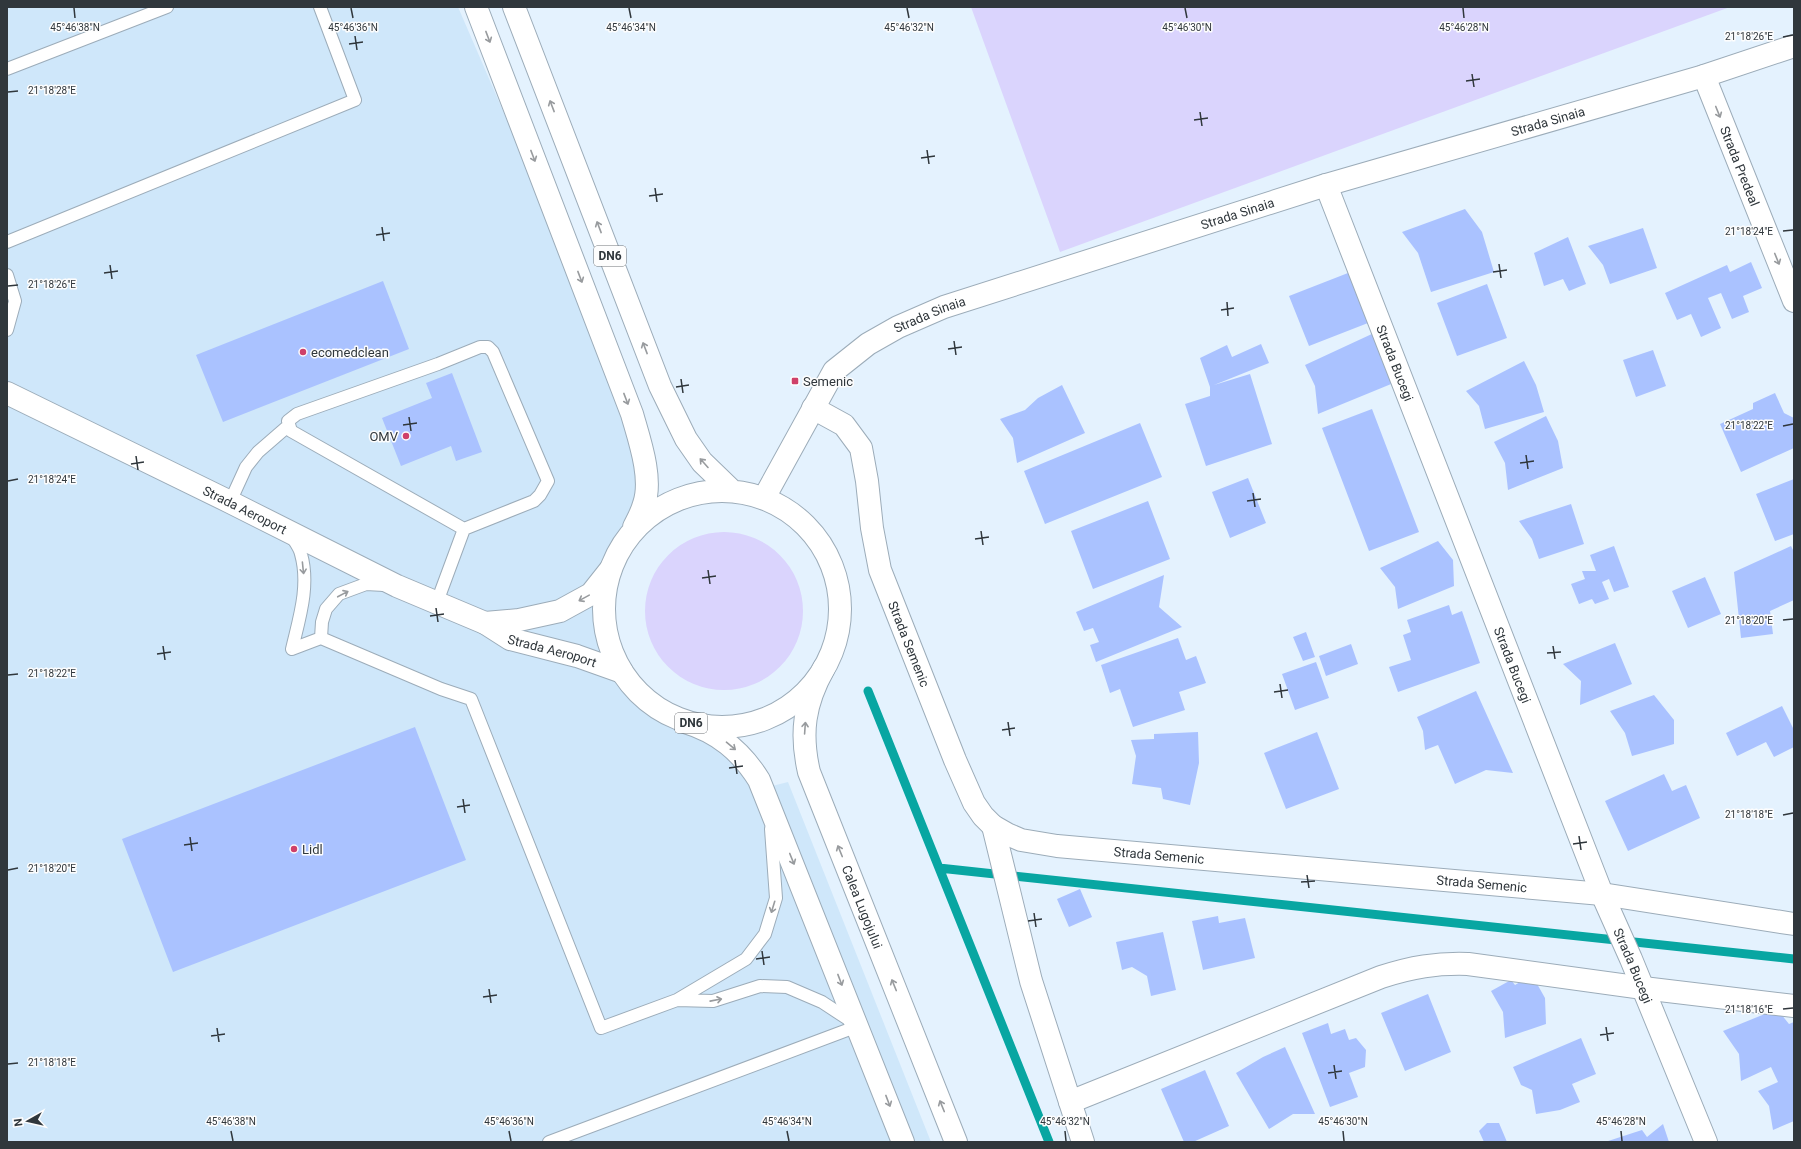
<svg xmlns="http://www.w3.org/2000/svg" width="1801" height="1149" viewBox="0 0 1801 1149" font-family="Roboto,sans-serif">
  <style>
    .built { fill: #cfe7fa }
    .green { fill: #dad4fd }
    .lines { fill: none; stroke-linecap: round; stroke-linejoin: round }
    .stream { stroke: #08a6a2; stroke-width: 9 }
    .building { fill: #aac2ff }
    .lane-casing { stroke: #9cacb9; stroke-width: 14 }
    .street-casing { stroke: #9cacb9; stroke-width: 24 }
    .secondary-casing { stroke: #9cacb9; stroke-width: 24 }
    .primary-casing { stroke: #9cacb9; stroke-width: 24 }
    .highway-casing { stroke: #9cacb9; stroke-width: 24 }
    .lane { stroke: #fff; stroke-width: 12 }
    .street { stroke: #fff; stroke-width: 22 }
    .secondary { stroke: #fff; stroke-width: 22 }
    .primary { stroke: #fff; stroke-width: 22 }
    .highway { stroke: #fff; stroke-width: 22 }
    .oneway { stroke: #989b9e }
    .ticks { fill: none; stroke: #30373c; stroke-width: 1.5 }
    .poi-dot { fill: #cf4069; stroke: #fdfdfd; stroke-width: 1.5 }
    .labels { text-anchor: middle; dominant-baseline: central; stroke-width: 3; stroke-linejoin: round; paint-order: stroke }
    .shield { fill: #fdfdfd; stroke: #6e7276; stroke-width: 1 }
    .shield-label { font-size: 12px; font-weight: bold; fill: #30373c }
    .street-label { font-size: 13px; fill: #30373c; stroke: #fdfdfd }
    .poi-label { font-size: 13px; fill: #30373c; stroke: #fdfdfd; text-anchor: start }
    .ticks-label { font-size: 10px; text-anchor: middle; fill: #30373c; stroke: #fdfdfd; stroke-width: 3; stroke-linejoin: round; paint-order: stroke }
  </style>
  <rect width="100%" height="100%" fill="#e4f2fe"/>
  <path class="built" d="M7,7H458L613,365L646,470L633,529L619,551L610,570L605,594V622L613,654L627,679L640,695L665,713L704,728L764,788L788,782L931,1142H7Z"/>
  <path class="green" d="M971,7H1730L1060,252Z
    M645 611a79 79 0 1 1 158 0a79 79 0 1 1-158 0Z"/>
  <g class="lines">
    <path class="stream" d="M868,691L1049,1142
      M939,868L1794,959"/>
  </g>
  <path class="building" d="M1465,209L1482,232L1494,272L1431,292L1418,253L1402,232Z
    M1643,228L1657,268L1610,284L1603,265L1588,246Z
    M1568,237L1586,284L1569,291L1563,279L1544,286L1534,253Z
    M1751,262L1762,288L1743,296L1749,312L1732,319L1721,293L1708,298L1721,328L1701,337L1691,314L1677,320L1665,293L1727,265L1730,272Z
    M1348,273L1368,323L1309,346L1289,296Z
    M383,281L409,349L223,422L196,355Z
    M1487,284L1507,338L1457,356L1437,303Z
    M1374,333L1396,382L1318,414L1315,386L1305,365Z
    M1261,344L1269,363L1214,385L1250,374L1272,444L1206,466L1185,404L1210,396V387L1200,358L1227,345L1232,357Z
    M1653,350L1666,386L1636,397L1623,360Z
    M1524,361L1536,385L1544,412L1485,429L1479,406L1466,391Z
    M452,373L482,452L456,461L451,446L401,466L382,418L432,398L426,383Z
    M1062,385L1085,433L1017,463L1013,438L1000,419L1025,410L1038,398Z
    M1775,393L1784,413L1794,418V448L1741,472L1720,424L1753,409V403Z
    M1372,409L1419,532L1369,551L1322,428Z
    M1546,416L1558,441L1563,468L1508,490L1505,463L1494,442Z
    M1140,423L1162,477L1045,524L1024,471Z
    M1248,478L1266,523L1230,538L1212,492Z
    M1794,479V534L1775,541L1756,494Z
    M1148,501L1170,559L1093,589L1071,531Z
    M1571,504L1584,544L1539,559L1532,539L1519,521Z
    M1438,541L1453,560L1454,586L1398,609L1395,587L1380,568Z
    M1614,546L1629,587L1614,592L1609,579L1602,582L1609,599L1595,604L1592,599L1579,604L1571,584L1585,579L1582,571H1596L1590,555Z
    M1791,546L1794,552V600L1770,611L1773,634L1741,638L1734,572Z
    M1164,575L1159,607L1182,627L1096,662L1090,645L1099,642L1093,628L1084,631L1076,612Z
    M1705,577L1721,614L1688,628L1672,591Z
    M1449,605L1452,615L1462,611L1480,663L1398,692L1389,667L1411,660L1403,635L1411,632L1407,620Z
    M1306,632L1315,657L1303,661L1293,637Z
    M1178,638L1186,660L1196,656L1206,683L1179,692L1185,710L1133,727L1120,689L1110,693L1101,665Z
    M1615,643L1632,684L1580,705L1581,681L1563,664Z
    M1351,644L1358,664L1326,676L1319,656Z
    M1316,662L1329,698L1295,710L1282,674Z
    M1476,691L1513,773L1486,770L1455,784L1438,745L1425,750L1423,731L1417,717Z
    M1654,695L1674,720V744L1632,756L1625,733L1610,711Z
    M1782,706L1794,730V747L1774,757L1766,742L1737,756L1726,733Z
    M415,727L466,860L173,972L122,839Z
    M1198,732L1199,763L1190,805L1163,799L1161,788L1132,784L1136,756L1131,740L1154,739V734Z
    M1317,732L1339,789L1286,809L1264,753Z
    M1664,774L1672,791L1686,785L1700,818L1628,851L1605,801Z
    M1080,889L1092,917L1069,927L1057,899Z
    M1218,916L1219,923L1245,918L1255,958L1203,970L1192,921Z
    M1163,932L1176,990L1151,996L1147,976L1132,967L1122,970L1116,942Z
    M1532,975L1545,998L1546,1024L1505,1038L1503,1012L1491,991L1511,980L1515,985Z
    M1428,994L1451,1052L1405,1071L1381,1013Z
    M1777,1009L1789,1024L1794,1022V1121L1773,1130L1769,1106L1758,1091L1778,1082L1771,1067L1741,1081L1739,1054L1723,1031Z
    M1328,1023L1331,1034L1345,1029L1349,1040L1356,1038L1366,1050L1365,1067L1349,1073L1358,1097L1330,1107L1302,1033Z
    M1581,1038L1596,1074L1572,1084L1580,1102L1560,1110L1536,1114L1532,1090L1521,1085L1513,1067Z
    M1285,1047L1315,1114H1293L1269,1129L1236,1073L1263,1057Z
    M1205,1070L1229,1126L1193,1142H1184L1161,1089Z
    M1487,1123H1499L1507,1142H1484L1479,1131Z
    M1663,1124L1669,1142H1605L1642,1130L1647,1137Z"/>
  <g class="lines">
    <g class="lane-casing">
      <path id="lane" d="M7,69L167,7
        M7,242L355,100L320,7
        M7,275L15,301L7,330
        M230,502L246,467L258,452L288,426
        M291,535C294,541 300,548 301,554C310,586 299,619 292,649
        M437,602L464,529L534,501L540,495L548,481L493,352L488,347H480L438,364L297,414L288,421L291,431L464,529
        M321,638L322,622L326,609L339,594L366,584L384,585
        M292,649L321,638L441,689L471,699L601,1028L677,1000L746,959L765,934L776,898L771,829
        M677,1000L713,1001L760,986L787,987L822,1002L854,1023
        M549,1142L858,1026"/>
    </g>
    <g class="street-casing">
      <g id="street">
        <path id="s1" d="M1704,76L1794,301"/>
        <path id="s2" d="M1326,185L1602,894L1631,959L1706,1142"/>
        <path id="s3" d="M813,408L844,425L861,448L867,481L872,528L880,570L955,760L974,803L983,816L993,826L1007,834L1021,840L1057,846L1602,894L1794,924"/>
        <path id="s4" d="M764,498L834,371L868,344L898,327L944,307L1326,185L1704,76L1794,46"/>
        <path d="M993,826L1031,981L1083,1142"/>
        <path d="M1070,1102L1381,977C1412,967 1436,963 1468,964L1643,988L1794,1006"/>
      </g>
    </g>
    <g class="secondary-casing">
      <g id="secondary">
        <path id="s5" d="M7,393L230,502L397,586L485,623L510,639L577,656L622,672"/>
        <path d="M485,623L519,620L560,611L591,594L610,570"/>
      </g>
    </g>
    <g class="primary-casing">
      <g id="primary">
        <path id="s6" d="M824,668C804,704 800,733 809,772L956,1142"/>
        <path d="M685,722C718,732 741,751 759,780L903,1142"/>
      </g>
    </g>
    <g class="highway-casing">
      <path id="highway" d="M476,7L632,414C639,439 653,478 644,504C642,512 638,519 634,527
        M514,7L660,386L686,439L702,462L732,491
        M604 609a118 118 0 1 1 236 0a118 118 0 1 1-236 0Z"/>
    </g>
    <use href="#lane" class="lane"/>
    <use href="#street" class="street"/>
    <use href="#secondary" class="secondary"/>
    <use href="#primary" class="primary"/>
    <use href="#highway" class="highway"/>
  </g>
  <defs><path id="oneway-shaft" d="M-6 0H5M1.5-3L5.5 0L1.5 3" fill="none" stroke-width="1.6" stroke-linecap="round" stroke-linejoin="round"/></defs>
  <g class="oneway">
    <use href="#oneway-shaft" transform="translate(488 37) rotate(69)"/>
    <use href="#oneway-shaft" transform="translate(552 106) rotate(-111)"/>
    <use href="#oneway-shaft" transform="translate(1718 112) rotate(68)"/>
    <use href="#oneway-shaft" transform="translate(533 156) rotate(69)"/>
    <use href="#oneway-shaft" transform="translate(599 227) rotate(-111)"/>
    <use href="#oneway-shaft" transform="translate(1777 259) rotate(68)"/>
    <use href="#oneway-shaft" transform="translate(580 277) rotate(69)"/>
    <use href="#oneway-shaft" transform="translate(645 348) rotate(-111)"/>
    <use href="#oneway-shaft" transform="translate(626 399) rotate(69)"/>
    <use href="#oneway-shaft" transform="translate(704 463) rotate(-132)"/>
    <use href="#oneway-shaft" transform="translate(303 568) rotate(84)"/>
    <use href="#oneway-shaft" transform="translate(343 594) rotate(-28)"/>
    <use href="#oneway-shaft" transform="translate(584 598) rotate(151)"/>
    <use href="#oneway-shaft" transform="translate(805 728) rotate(-86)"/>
    <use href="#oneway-shaft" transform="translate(731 746) rotate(40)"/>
    <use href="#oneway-shaft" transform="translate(840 851) rotate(-112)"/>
    <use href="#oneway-shaft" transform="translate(792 859) rotate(68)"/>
    <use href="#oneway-shaft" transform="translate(773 907) rotate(107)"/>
    <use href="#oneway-shaft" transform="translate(840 980) rotate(69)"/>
    <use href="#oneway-shaft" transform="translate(894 985) rotate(-112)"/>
    <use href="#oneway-shaft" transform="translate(716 1000) rotate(-11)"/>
    <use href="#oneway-shaft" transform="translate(888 1101) rotate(69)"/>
    <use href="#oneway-shaft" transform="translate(942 1106) rotate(-112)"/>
  </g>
  <path class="ticks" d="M74,8L75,18M351,8L353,18M629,8L631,18M907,8L909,18M1185,8L1187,18M1463,8L1464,18M355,36L357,50M1783,37L1793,35M349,44L363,42M1472,74L1474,87M1466,81L1480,79M8,92L18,91M1200,112L1202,126M1194,120L1208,118M927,150L929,164M921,158L935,156M655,188L657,202M649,196L663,194M382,227L384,241M1783,231L1793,230M376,235L390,233M1499,264L1501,278M110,265L112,279M1493,272L1507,270M104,273L118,271M8,286L18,285M1227,302L1228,316M1221,310L1234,308M954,341L956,355M948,349L962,347M681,379L683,393M676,387L689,385M409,417L411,431M403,425L417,423M1783,426L1793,424M1526,455L1528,469M136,456L138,470M1520,463L1534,461M131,464L144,462M8,481L18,479M1253,493L1255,507M1247,501L1261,499M981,531L983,545M975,539L989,537M708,570L710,584M702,578L716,576M436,608L438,622M430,616L444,614M1783,620L1793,619M163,646L165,660M1553,646L1555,659M1547,653L1561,652M157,654L171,652M8,675L18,674M1280,684L1282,698M1274,692L1288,690M1008,722L1010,736M1002,730L1015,728M735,760L737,774M729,768L743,766M463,799L465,813M457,807L470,805M1783,815L1793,813M1579,836L1581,850M190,837L192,851M1573,844L1587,842M184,845L198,843M8,870L18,868M1307,875L1309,888M1301,882L1315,881M1034,913L1036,927M1028,921L1042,919M762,951L764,965M756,959L770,957M489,989L491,1003M483,997L497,995M1783,1009L1793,1008M1606,1027L1608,1041M217,1028L219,1042M1600,1035L1614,1033M211,1036L225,1034M8,1064L18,1063M1334,1065L1336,1079M1328,1073L1342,1071M231,1131L233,1141M509,1131L511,1141M787,1131L789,1141M1065,1131L1066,1141M1343,1131L1344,1141M1621,1131L1622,1141"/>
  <g class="poi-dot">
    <circle cx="303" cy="352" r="4"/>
    <rect x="791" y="377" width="8" height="8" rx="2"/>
    <circle cx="406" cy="436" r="4"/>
    <circle cx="294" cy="849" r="4"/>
  </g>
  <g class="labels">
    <g class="shield">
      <rect x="594" y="246" width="32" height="20" rx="3"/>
      <rect x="675" y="713" width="32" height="20" rx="3"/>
    </g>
    <g class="shield-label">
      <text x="610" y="256">DN6</text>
      <text x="691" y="723">DN6</text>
    </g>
    <g class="street-label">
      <text stroke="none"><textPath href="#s4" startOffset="905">Strada Sinaia</textPath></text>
      <text stroke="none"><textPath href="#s1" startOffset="97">Strada Predeal</textPath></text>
      <text stroke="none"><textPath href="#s4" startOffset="581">Strada Sinaia</textPath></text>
      <text stroke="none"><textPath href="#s4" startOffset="257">Strada Sinaia</textPath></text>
      <text stroke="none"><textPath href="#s2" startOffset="191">Strada Bucegi</textPath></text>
      <text stroke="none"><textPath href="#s5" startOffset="265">Strada Aeroport</textPath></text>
      <text stroke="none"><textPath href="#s3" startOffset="267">Strada Semenic</textPath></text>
      <text stroke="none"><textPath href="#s5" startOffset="604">Strada Aeroport</textPath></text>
      <text stroke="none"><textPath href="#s2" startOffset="515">Strada Bucegi</textPath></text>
      <text stroke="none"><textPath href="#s3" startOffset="639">Strada Semenic</textPath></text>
      <text stroke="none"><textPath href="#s3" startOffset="963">Strada Semenic</textPath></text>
      <text stroke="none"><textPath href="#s6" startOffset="253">Calea Lugojului</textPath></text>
      <text stroke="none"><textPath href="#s2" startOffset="839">Strada Bucegi</textPath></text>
    </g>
    <g class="poi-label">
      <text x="311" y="352">ecomedclean</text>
      <text x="803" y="381">Semenic</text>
      <text x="398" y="436" text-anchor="end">OMV</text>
      <text x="302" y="849">Lidl</text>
    </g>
  </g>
  <g class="ticks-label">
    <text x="75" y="31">45°46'38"N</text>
    <text x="353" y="31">45°46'36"N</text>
    <text x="631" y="31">45°46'34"N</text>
    <text x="909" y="31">45°46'32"N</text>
    <text x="1187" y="31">45°46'30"N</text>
    <text x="1464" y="31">45°46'28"N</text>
    <text x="1749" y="40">21°18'26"E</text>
    <text x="52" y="94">21°18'28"E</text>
    <text x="1749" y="235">21°18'24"E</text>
    <text x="52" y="288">21°18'26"E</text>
    <text x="1749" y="429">21°18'22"E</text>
    <text x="52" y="483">21°18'24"E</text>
    <text x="1749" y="624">21°18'20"E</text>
    <text x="52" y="677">21°18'22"E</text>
    <text x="1749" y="818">21°18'18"E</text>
    <text x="52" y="872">21°18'20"E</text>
    <text x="1749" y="1013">21°18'16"E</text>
    <text x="52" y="1066">21°18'18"E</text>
    <text x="231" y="1125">45°46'38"N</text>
    <text x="509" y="1125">45°46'36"N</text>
    <text x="787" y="1125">45°46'34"N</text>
    <text x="1065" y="1125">45°46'32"N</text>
    <text x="1343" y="1125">45°46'30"N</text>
    <text x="1621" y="1125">45°46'28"N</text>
  </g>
  <rect width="1801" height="1149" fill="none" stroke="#30373c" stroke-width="16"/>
  <g transform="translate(28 1121) rotate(262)" stroke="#fdfdfd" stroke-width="3" paint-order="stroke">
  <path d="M0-3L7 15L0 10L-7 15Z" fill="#30373c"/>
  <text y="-6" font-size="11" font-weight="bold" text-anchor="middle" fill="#30373c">N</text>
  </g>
</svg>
